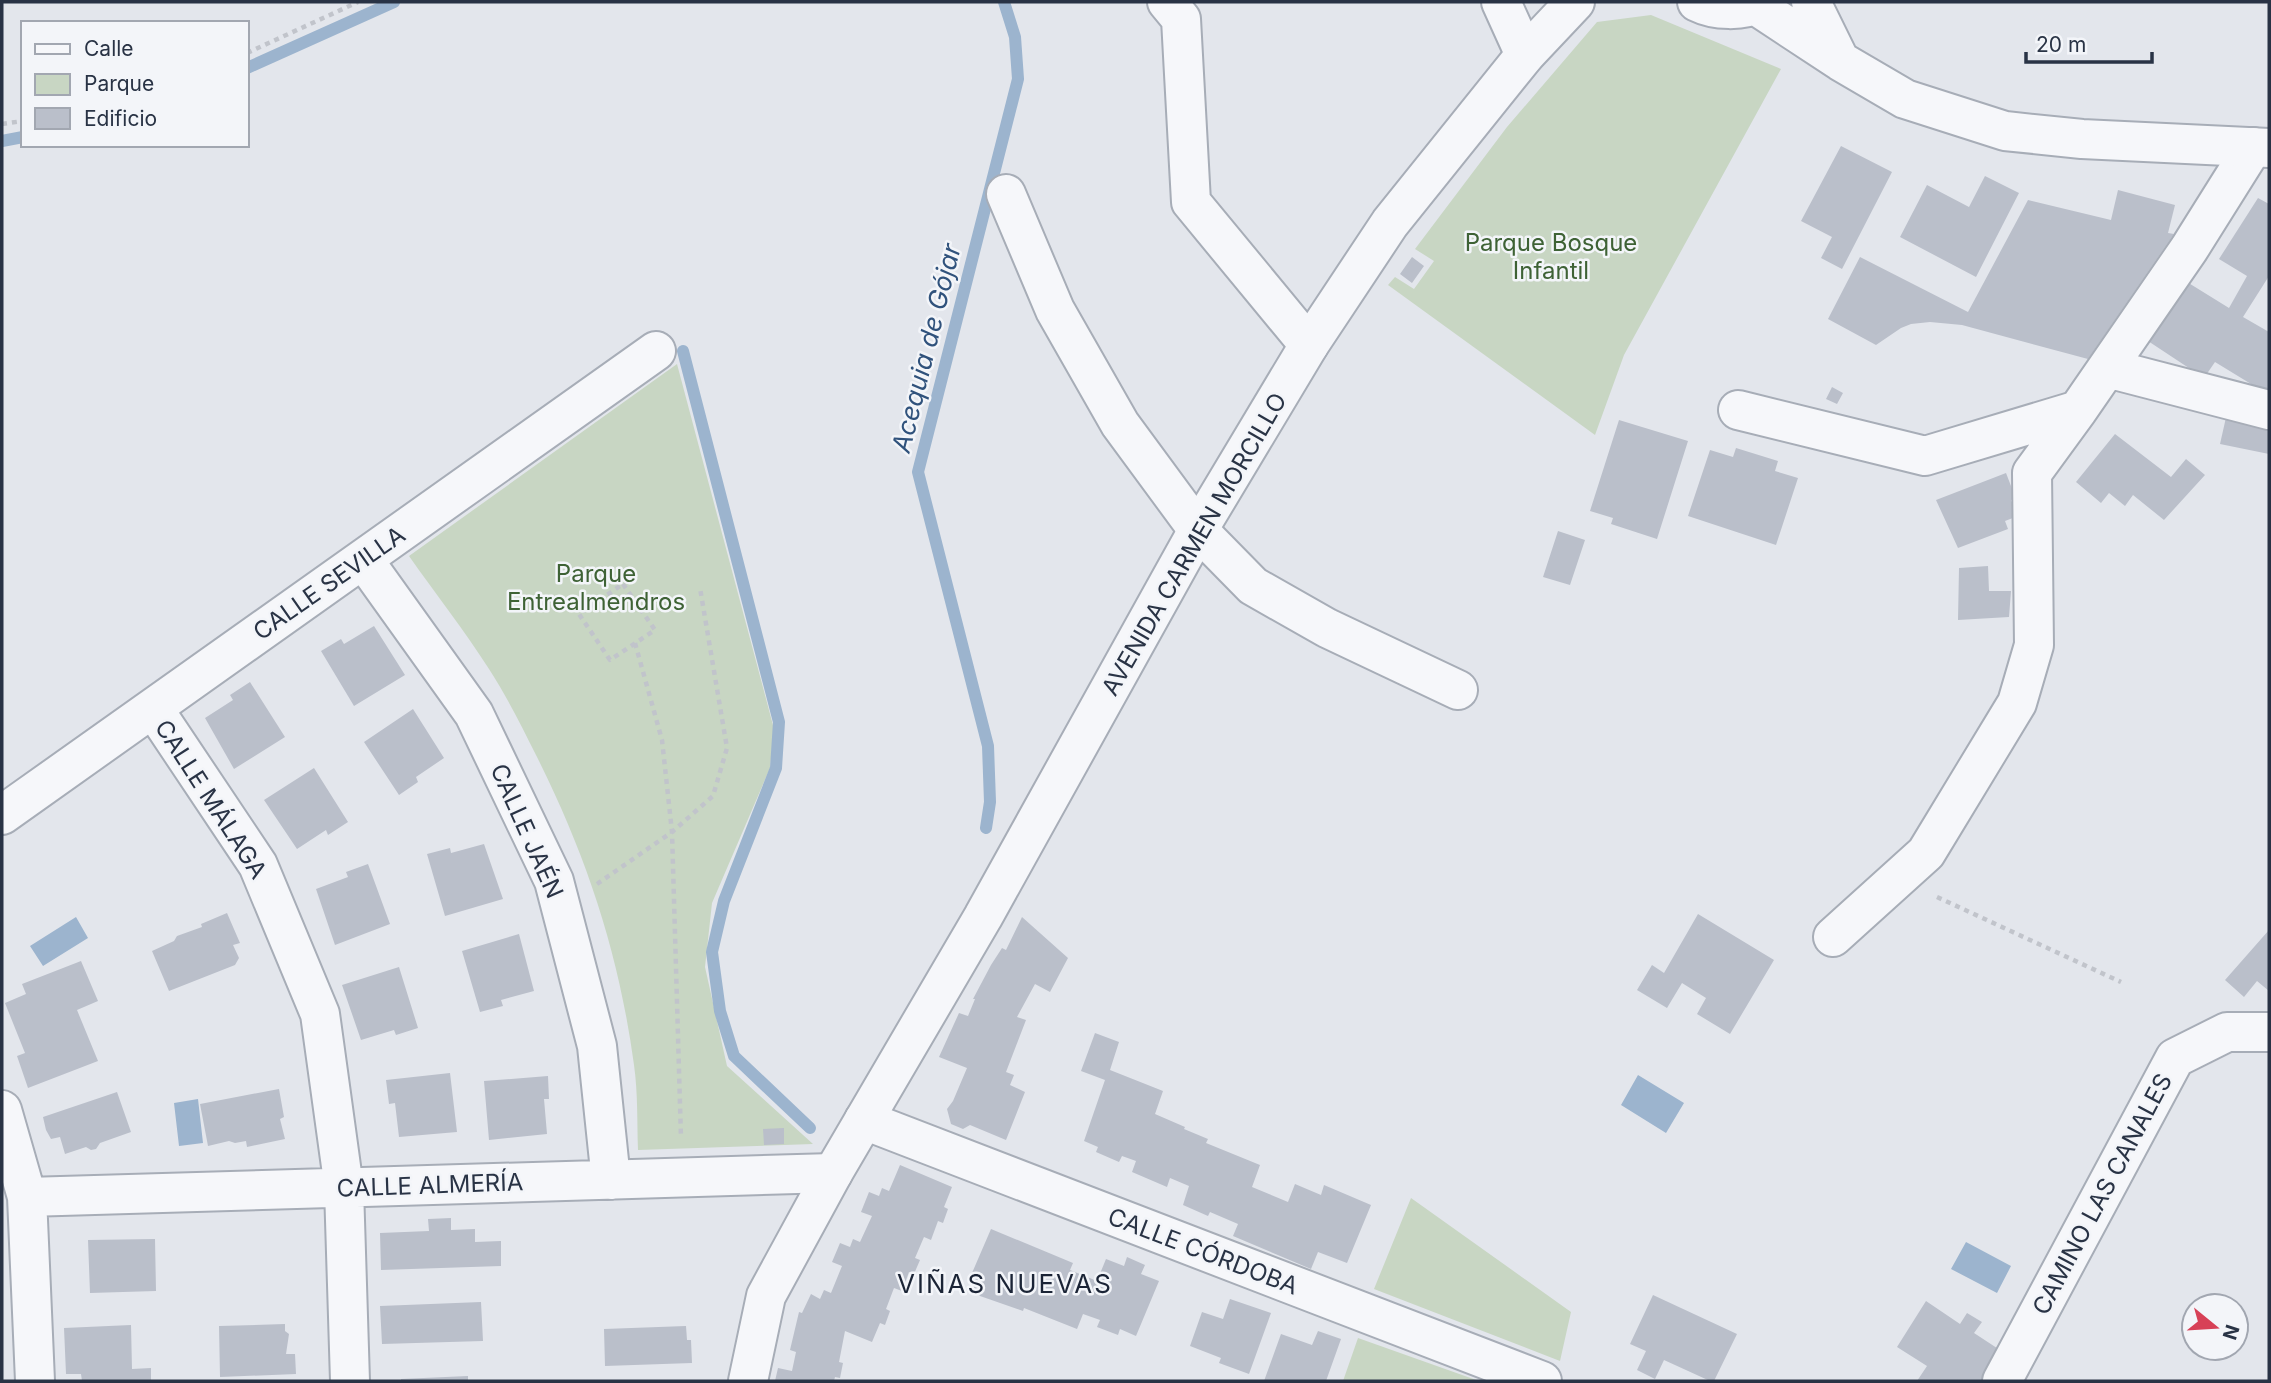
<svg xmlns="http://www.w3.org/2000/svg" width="2271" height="1383" viewBox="0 0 2271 1383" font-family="Inter,sans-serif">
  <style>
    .green { fill: #c8d6c3 }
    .water { fill: #9cb4ce }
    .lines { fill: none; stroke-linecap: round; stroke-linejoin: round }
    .stream { stroke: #9cb4ce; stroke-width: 12 }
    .building { fill: #babfca }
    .minor-casing { stroke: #a7adb7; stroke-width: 42 }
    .tertiary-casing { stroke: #a7adb7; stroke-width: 42 }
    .path { stroke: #c1c4cb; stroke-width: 4.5; stroke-dasharray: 5 5; stroke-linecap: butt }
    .minor { stroke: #f6f7fa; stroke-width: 38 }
    .tertiary { stroke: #f6f7fa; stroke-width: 38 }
    .labels { text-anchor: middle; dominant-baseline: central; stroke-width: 5; stroke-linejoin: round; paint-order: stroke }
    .park-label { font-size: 24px; fill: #3e6235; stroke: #f3f5f9 }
    .street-label { font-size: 24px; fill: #293345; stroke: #f3f5f9 }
    .water-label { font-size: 26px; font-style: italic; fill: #30527c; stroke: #f3f5f9 }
    .neighbourhood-label { font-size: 26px; letter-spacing: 2px; fill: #1b2436; stroke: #f3f5f9 }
  </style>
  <rect width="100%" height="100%" fill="#e3e6ec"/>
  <path class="green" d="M1651,15L1781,69L1624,355L1595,435L1388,285L1395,277L1414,289L1434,261L1415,249L1507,127L1597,22Z
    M677,364L774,729L770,768L712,903L705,967L727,1066L813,1144L638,1150C637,1122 638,1093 634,1065C619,954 587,857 537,757C522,727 507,697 489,669C464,630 435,593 409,556Z
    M1411,1198L1571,1312L1560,1361L1374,1289Z
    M1358,1338L1479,1381H1343Z"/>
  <path class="water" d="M76,917L88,938L43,966L30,946Z
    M1638,1075L1684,1103L1666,1133L1621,1105Z
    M198,1099L203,1143L179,1146L174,1103Z
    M1966,1242L2011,1266L1997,1293L1951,1269Z"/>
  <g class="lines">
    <path class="stream" d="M247,68L394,2
      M2,141L23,137
      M683,351L779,722L776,768L724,901L712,952L720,1011L734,1056L810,1128
      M986,828L990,802L988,746L918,472L1018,79L1015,37L1004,2"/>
  </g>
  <path class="building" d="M1841,146L1892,172L1842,269L1821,258L1832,237L1801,221Z
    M1985,176L2019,193L1976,277L1900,237L1927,185L1969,207Z
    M2118,190L2175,205L2168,233L2174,234L2088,359L1962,325L1930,322L1911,324L1901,328L1876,345L1828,319L1860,257L1968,312L2028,200L2111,220Z
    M2258,198L2269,204V276L2243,317L2269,332V395L2215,362L2204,378L2148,341L2187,282L2229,308L2247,276L2219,259Z
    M1412,257L1424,266L1412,283L1400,274Z
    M1832,387L1843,393L1837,404L1826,399Z
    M2227,413L2269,421V454L2220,444Z
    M1619,420L1688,441L1657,539L1611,524L1613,518L1590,511Z
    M2115,434L2171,477L2186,459L2205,475L2164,520L2133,495L2125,506L2109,493L2101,503L2076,482Z
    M1736,448L1778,461L1775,471L1798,478L1776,545L1688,516L1710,450L1733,457Z
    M2006,473L2016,499L2011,500L2018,516L2005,521L2008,529L1958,548L1936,500Z
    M1558,531L1585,540L1570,585L1543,577Z
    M1988,566L1989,591H2011L2009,617L1958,620L1959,568Z
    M374,626L405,675L354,706L321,651L341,639L344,644Z
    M250,682L285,737L234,769L205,718L233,700L230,695Z
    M413,709L444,758L416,777L418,782L399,795L364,742Z
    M314,768L348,822L328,835L326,830L297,849L264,800Z
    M484,844L503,899L445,916L427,854L450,848L451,853Z
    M368,864L390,924L335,945L316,889L348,877L346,872Z
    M227,913L240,943L233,945L239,958L235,965L169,991L152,951L174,941L177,936L202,927L201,924Z
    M1698,914L1774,960L1730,1034L1697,1014L1706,998L1682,983L1667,1008L1637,990L1652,965L1664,973Z
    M1022,917L1068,958L1050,992L1035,984L1017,1017L1026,1020L1006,1072L1014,1075L1010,1085L1025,1092L1006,1140L970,1125L963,1129L951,1124L947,1109L953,1101L967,1068L939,1057L959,1013L968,1016L975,999H973L991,965L1002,948L1006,950Z
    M2269,930V991L2257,981L2244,997L2225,980Z
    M519,934L534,991L501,1000L503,1006L480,1012L462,951Z
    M81,961L98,1001L77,1010L98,1061L28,1088L17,1056L25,1053L5,1003L26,994L22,984Z
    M399,967L418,1028L396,1035L394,1030L361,1040L342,985Z
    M1095,1033L1119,1042L1110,1070L1163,1091L1155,1114L1185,1127L1184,1129L1208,1139L1206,1143L1260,1165L1252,1187L1288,1202L1295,1184L1321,1195L1324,1185L1371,1205L1347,1263L1318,1252L1311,1269L1233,1236L1238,1224L1210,1212L1208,1216L1183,1205L1189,1186L1170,1178L1167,1187L1132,1172L1136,1161L1122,1156L1119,1162L1096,1152L1098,1147L1084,1141L1105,1080L1081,1071Z
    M450,1073L457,1132L399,1137L395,1103L389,1104L386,1080Z
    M548,1076L549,1099H544L547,1134L489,1140L484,1081Z
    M279,1089L284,1117L280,1119L285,1139L247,1147L246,1141L235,1143L229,1141L208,1146L200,1104Z
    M117,1092L131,1132L100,1143L96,1149L91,1150L86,1147L65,1154L60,1137L51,1139L46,1130L43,1117Z
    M784,1128V1144L764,1145L763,1129Z
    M900,1165L952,1187L944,1207L948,1209L943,1223L938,1221L931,1240L924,1237L915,1258L920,1260L914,1274L909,1272L902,1291L894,1288L886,1309L890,1311L885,1325L880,1323L872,1342L845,1331L839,1362L843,1363L840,1378L835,1377L834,1381H775L778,1368L792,1371L796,1352L790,1350L799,1312L802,1313L811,1294L820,1299L824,1290L831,1293L842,1266L832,1262L840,1243L850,1247L853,1239L860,1242L872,1216L861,1212L869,1192L879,1196L882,1188L889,1191Z
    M451,1218V1230L475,1229V1242L501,1241V1266L381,1270L380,1233L429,1231L428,1219Z
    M991,1229L1073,1263L1070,1270L1097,1281L1106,1259L1124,1266L1127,1257L1145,1265L1141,1274L1159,1281L1136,1336L1120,1329L1118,1335L1097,1327L1100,1320L1083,1314L1077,1329L1024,1308L1023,1311L980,1296L969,1280Z
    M155,1239L156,1291L90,1293L88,1240Z
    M1653,1295L1737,1334L1714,1381H1710L1664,1360L1655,1379L1637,1370L1646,1351L1630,1344Z
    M1230,1299L1271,1313L1249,1374L1219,1363L1221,1358L1190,1346L1202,1312L1223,1319Z
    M1926,1301L1960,1324L1967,1313L1982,1322L1974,1333L2003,1352L1984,1381H1917L1927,1366L1897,1347Z
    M481,1302L483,1341L382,1344L380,1306Z
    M285,1324V1331L289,1334L286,1354H295L296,1374L220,1377L219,1326Z
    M131,1325L132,1369L151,1368V1381H82L81,1374H66L64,1328Z
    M686,1326L687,1340H691L692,1363L605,1366L604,1329Z
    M1318,1331L1341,1339L1326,1381H1264L1281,1334L1312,1345Z
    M468,1376V1381H401V1379Z"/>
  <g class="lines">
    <g class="minor-casing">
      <path id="minor" d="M1167,2L1181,19L1191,202L1309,345
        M1501,2L1525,55
        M1006,194L1055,310L1120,424L1198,530L1253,586L1327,628L1458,690
        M2107,368L2269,410
        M1738,410L1925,456L2078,410
        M363,559L474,714L554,881L597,1046L611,1180
        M153,708L258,865L320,1014L344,1188L350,1381
        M2,815L656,351
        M1833,937L1926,853L2017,703L2034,645L2032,473L2078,410L2189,249L2253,147
        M2,1110L27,1197L35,1381
        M864,1120L1542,1381
        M27,1197L833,1173
        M2002,1381L2175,1058L2227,1032H2269"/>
    </g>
    <g class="tertiary-casing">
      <path id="tertiary" d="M1697,2C1715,11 1743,12 1761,2
        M1811,2L1839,59
        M1755,5L1840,61L1905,99L2005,131L2082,139L2269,148
        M748,1381L766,1296L833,1173L983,917L1198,530L1309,345L1390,223L1525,55L1575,2"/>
    </g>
    <path class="path" d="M247,53L358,2
      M2,124L23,121
      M623,584L655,630L610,660L579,614Z
      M635,643L662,740L672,832L681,1138
      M597,884L672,832L713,796L727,748L700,588
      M1937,897L2121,982"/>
    <use href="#minor" class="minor"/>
    <use href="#tertiary" class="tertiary"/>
  </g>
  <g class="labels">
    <g class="park-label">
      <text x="1551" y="242">Parque Bosque<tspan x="1551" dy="28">Infantil</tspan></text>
      <text x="596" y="573">Parque<tspan x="596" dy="28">Entrealmendros</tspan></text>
    </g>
    <g class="street-label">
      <text transform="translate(1194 544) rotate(-60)">AVENIDA CARMEN MORCILLO</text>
      <text transform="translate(329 583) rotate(-35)">CALLE SEVILLA</text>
      <text transform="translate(211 799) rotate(57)">CALLE MÁLAGA</text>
      <text transform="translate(527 831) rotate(66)">CALLE JAÉN</text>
      <text transform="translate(430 1185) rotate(-2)">CALLE ALMERÍA</text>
      <text transform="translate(2102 1194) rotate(-62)">CAMINO LAS CANALES</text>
      <text transform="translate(1203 1251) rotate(21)">CALLE CÓRDOBA</text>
    </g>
    <g class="water-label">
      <text transform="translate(926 348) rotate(-76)">Acequia de Gójar</text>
    </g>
    <g class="neighbourhood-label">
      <text x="1005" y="1283">VIÑAS NUEVAS</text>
    </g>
  </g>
  <rect width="2271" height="1383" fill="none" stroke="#293345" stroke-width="7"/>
  <rect x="21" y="21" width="228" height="126" fill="#f3f5f9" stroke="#a2a7b1" stroke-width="2"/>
  <rect x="35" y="44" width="35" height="10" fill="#f6f7fa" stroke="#a2a7b1" stroke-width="2"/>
  <text x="84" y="56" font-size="21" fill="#293345">Calle</text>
  <rect x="35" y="74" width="35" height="21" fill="#c8d6c3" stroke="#a2a7b1" stroke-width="2"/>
  <text x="84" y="91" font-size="21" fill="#293345">Parque</text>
  <rect x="35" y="108" width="35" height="21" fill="#babfca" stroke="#a2a7b1" stroke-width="2"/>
  <text x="84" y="126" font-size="21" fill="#293345">Edificio</text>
  <g transform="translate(2215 1327) rotate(108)"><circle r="33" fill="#f3f5f9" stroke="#a2a7b1" stroke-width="2"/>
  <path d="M0-5L12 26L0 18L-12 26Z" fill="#d74157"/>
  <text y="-10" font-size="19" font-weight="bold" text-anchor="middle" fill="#293345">N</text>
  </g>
  <path d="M2026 52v10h126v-10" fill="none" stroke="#293345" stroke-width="3.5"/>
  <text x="2036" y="52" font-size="21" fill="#293345" stroke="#f3f5f9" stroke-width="5" paint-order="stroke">20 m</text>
</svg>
